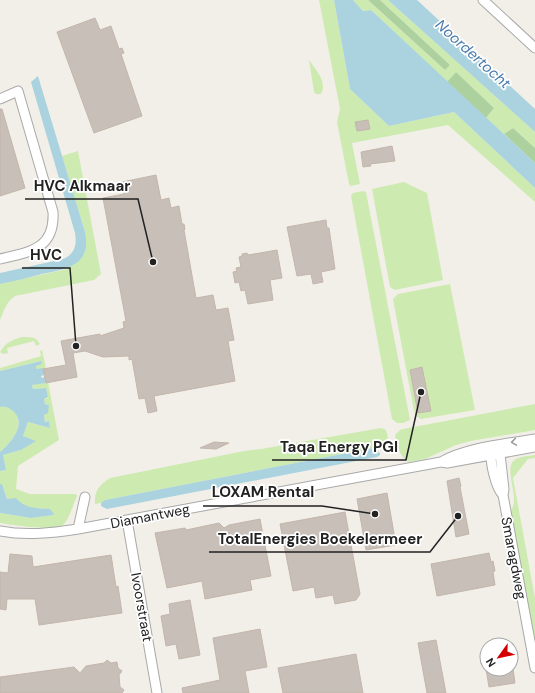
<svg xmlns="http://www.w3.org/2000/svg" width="535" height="693" viewBox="0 0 535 693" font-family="'DM Sans',sans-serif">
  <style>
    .grass { fill: #cdebb0 }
    .forest { fill: #add19e }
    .water { fill: #aad3df }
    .building { fill: #c7bfb8; stroke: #c4b6ab }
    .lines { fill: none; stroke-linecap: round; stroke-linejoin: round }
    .minor-casing { stroke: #a9a9a9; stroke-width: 11 }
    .minor { stroke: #fff; stroke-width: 9 }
    .oneway { stroke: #9c9c9c }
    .labels { text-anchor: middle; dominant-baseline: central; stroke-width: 3.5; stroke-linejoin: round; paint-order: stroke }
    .street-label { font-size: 14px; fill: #222; stroke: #fff }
    .water-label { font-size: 15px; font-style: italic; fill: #4a7aab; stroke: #fff }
    .leader { fill: none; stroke: #222; stroke-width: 1.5 }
    .callout-dot { fill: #222; stroke: #fff; stroke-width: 1.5 }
    .callout-label { font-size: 15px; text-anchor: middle; font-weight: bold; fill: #222; stroke: #fff; stroke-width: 3.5; stroke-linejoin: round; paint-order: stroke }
  </style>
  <rect width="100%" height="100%" fill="#f2efe9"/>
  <path class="grass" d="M319,0H334L350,89L389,126L454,112L535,188V202L448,125L352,143L360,184L351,186L349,184L337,122L340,109Z
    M353,0H368L445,70L450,65L380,0H388L535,132V148L513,128L504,134L486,118L494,108L456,72L447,82L371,10L363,11Z
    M309,60C315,69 328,82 321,94H316L314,92Z
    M78,151L101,274L94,280L15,296C6,302 4,311 0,320V284L67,269L85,232L62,156Z
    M404,182L427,193L443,280L395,290L390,287L372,189Z
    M363,191L366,192L410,420L403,423H397L392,419L351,196L353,193Z
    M450,284L475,410L421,419L416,416L414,411L393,299L398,294Z
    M21,337C29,337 36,336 40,344L36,346L34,341L7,348L8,353L3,354L0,352C5,343 12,340 21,337Z
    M42,350L46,369H36V366L40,361L0,371V368L41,356L40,351Z
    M48,382L59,440L18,466L16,489L30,494H76L77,496C74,503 69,519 64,524C56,532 12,525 0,523V513L31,518L53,515L50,509L31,508L7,499L2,484H0V471L6,470L3,455L21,450L35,441L23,436L28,422L50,428L49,421L45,422L44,415L49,405L45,404L44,399L48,398L46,388L33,389L32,385Z
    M535,404V430L471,441L456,445L425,459L409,462C399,456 397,446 395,435L400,430L403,429Z
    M3,406C31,413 16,440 0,452V407Z
    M381,428L386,430L388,438L376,449L373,448L105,500L101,503L95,504C94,491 99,485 110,478L244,451L261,449Z
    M535,455V458L528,459L513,478L535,598V643L510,516C511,508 514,507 514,501C515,489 504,465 516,459C522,456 529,456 535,455Z"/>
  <path class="forest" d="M368,0H380L450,65L445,70Z
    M456,72L494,108L486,118L447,82Z
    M513,128L535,148V163L504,134Z"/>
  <path class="water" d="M334,0H353L363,11L371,10L535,163V188L454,112L389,126L350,89Z
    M388,0H417L535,109V132Z
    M38,76L85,232C92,265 67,269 42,274C28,278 14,281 0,284V273L63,259C75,254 77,245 75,233L31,82Z
    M41,361L42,364L36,366V369L43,368L44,375L41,376L42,378L45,377L46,383L32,385L33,389L46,388L48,397L44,399L45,404L49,405L48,413L44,415L45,422L49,421L50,428L28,422L23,436L36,441L21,450L3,455L6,470L0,471V452C10,444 27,424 14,412C10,408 6,406 0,407V371Z
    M373,448L380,453V455L377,457L107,509L101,506V503L105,500Z
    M0,484H2L7,499L16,498C25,509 37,508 50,509L53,513L54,515L31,518L0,513Z"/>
  <path class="building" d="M95,18L100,30L111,26L119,49L122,48L124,53L121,54L142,116L94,133L57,32Z
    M0,109H2L25,188L0,196Z
    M368,120L370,129L357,131L355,122Z
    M392,146L395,161L370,164L371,166L363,167L361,152Z
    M156,175L161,200L169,198L171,208L179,206L182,224H184L185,229L184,230L196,298L213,295L216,310L228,308L234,340L228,341L235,381L154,396L157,411L148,413L145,398L139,399L132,359L129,360V356L103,357L85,351L73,353L77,377L46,383L43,369L66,365L61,341L100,334V336L124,328L123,322L126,321L103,198L124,194L122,182Z
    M326,220L327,228H329L335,269L321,272L323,282L313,284L311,274L297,276L287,227Z
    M277,250L282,278L270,280L273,300L248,304L245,290L241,291L239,282L235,283L233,272L237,271L236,268L241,267L239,257L242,256V254L247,253L248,255Z
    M422,367L431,411L418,413L410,370Z
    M214,442L229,443L216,449L200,448Z
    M459,478L461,486L460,487L469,534L456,537L447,481Z
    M387,493L396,545L366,550L357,499Z
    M345,512L360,594L356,600L335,604L333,595L316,598L314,587L293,591L280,524Z
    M260,519L271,576L250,580L252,590L205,599L202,581L167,588L155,533L185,528L186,530L219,523L224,528L229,525Z
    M489,553L491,562L493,561L495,571L493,572L495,585L437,596L431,564Z
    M10,554L32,556L33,567L111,555L116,587L118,586L122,613L39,625L35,599H7L6,610L0,609V572L8,573Z
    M190,600L200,655L179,659L176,644L166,646L161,616L170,614L169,604Z
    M260,629L267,667L245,671L249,693H183L182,688L220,680L213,638Z
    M436,640L446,693H427L418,643Z
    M356,654L363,693H283L278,668Z
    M107,660L111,663L117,662L118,668L122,671L119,675L120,687L124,690L122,693H0V677L74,667L80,673L86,666L104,663Z
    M486,669H513L515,683L489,687Z"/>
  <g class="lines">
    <g class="minor-casing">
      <path id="minor" d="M483,0L535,48
        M0,99L18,91L53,212C55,249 30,252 0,259
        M493,446L500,454L504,489L503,495L535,668
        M492,451C489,461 496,488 503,495
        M442,462L447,463L535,447
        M127,520L157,693
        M78,529L85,497
        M0,531C26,536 52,533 78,529L441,462C467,447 506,444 535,439"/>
    </g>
    <use href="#minor" class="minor"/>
  </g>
  <defs><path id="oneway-chevron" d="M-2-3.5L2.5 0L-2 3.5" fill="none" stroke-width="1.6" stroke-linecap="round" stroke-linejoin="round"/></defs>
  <use class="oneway" href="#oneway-chevron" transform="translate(514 442) rotate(171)"/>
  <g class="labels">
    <g class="street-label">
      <text transform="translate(150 516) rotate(-11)">Diamantweg</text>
      <text transform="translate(514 558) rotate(79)">Smaragdweg</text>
      <text transform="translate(142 607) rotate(80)">Ivoorstraat</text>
    </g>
    <g class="water-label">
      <text transform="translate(473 54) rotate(42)">Noordertocht</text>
    </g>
  </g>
  <path class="leader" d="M153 262L138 199H25M76 346L70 268H22M421 392L406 460H272M375 514L322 506H203M458 516L430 552H209"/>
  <g class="callout-dot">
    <circle cx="153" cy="262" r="4"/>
    <circle cx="76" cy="346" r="4"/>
    <circle cx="421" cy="392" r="4"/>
    <circle cx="375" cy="514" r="4"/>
    <circle cx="458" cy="516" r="4"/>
  </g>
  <g class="callout-label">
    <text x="82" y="191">HVC Alkmaar</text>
    <text x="46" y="260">HVC</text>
    <text x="339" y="452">Taqa Energy PGI</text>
    <text x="263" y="497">LOXAM Rental</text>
    <text x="320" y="544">TotalEnergies Boekelermeer</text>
  </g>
  <g transform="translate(499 657) rotate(237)"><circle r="19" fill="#ffffff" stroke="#a7a7a7"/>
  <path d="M0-3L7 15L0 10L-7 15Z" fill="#d40000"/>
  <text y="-6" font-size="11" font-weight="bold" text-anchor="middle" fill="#222222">N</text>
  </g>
</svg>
